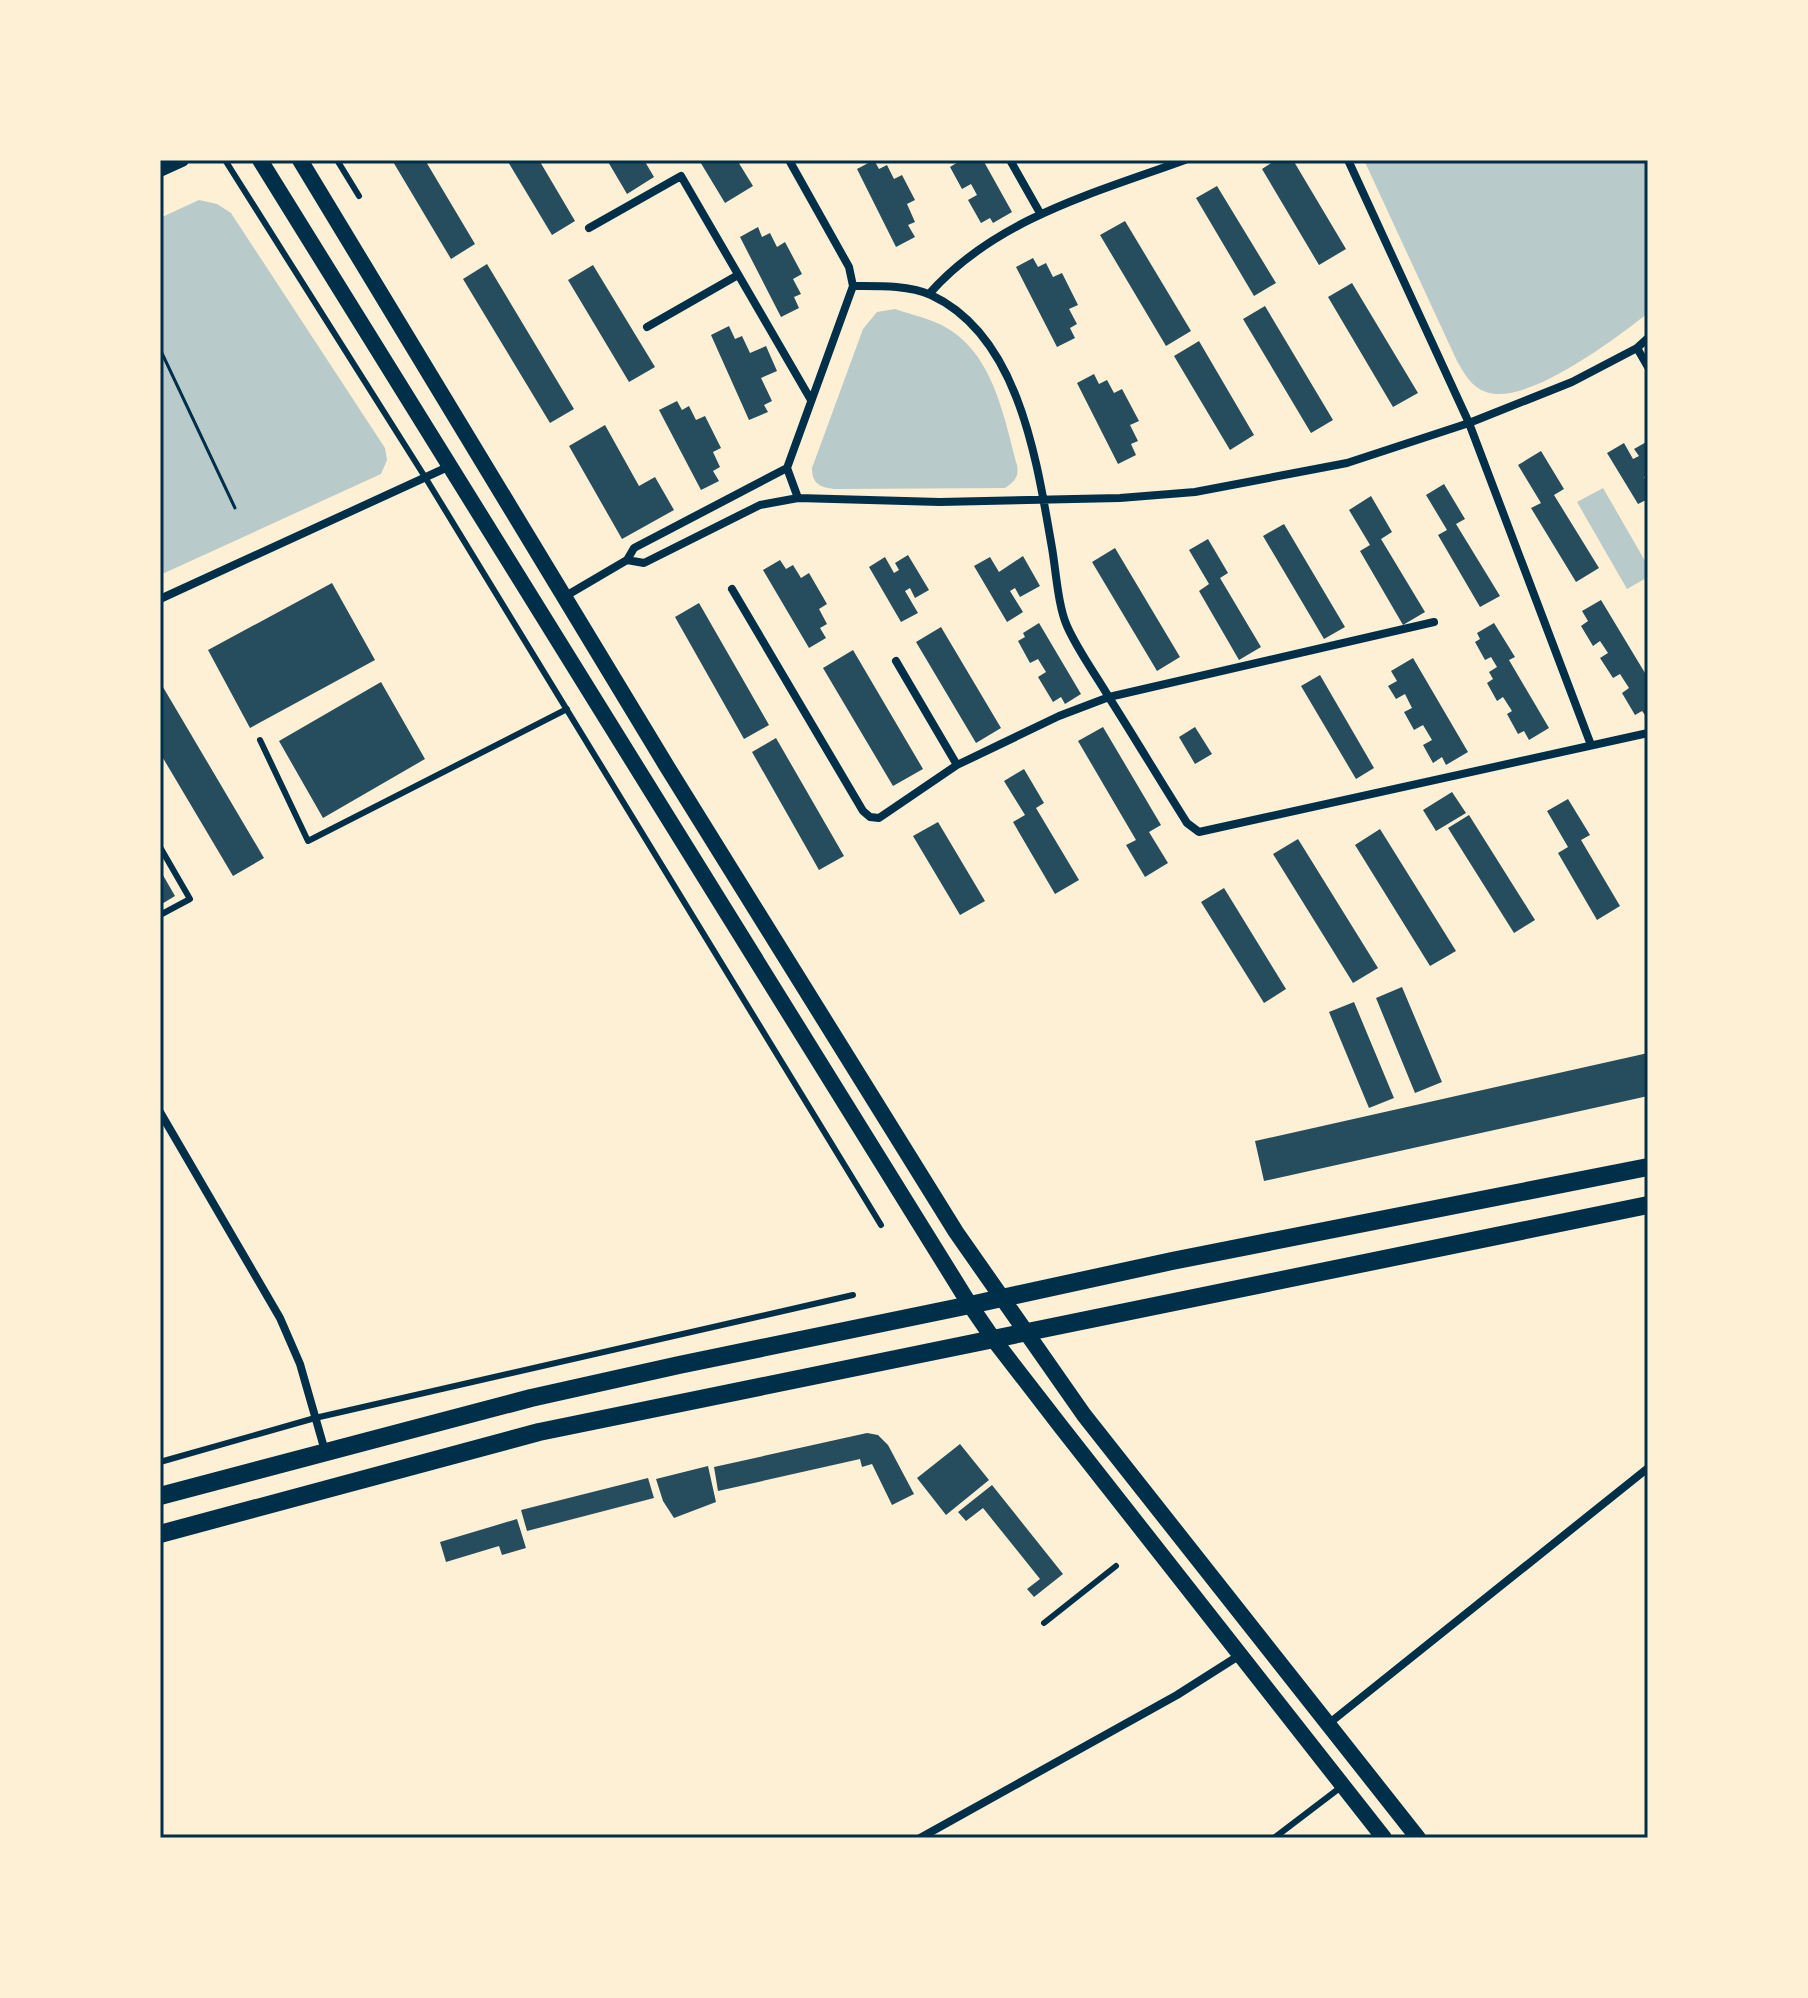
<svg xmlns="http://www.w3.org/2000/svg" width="1808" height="1998" viewBox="0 0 1808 1998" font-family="'Work Sans',sans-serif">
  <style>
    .green { fill: #b9caca }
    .building { fill: #264d5e }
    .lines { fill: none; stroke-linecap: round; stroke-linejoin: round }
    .path { stroke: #003049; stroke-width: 3 }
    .service { stroke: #003049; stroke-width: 6 }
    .minor { stroke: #003049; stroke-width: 8 }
    .tertiary { stroke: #003049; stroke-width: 14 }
    .secondary { stroke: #003049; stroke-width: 16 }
    .primary { stroke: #003049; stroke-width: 18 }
    .neatline { fill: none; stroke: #003049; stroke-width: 3 }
  </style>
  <rect width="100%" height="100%" fill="#fdf0d5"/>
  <path class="green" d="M1364,160H1648V313C1618,337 1526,407 1486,392C1471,387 1464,373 1457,361Z
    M199,200L217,204L231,213L385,448L387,460L381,474L160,575V218Z
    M895,309C909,314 924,317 937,323C992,347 1003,413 1017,465C1019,477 1015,481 1005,488L834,489C820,487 812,484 812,468L863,329L877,312Z
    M1603,488L1648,566V577L1627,589L1577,502Z"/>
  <path class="building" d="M392,160H425L475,244L451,259Z
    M507,160H539L575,221L552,235Z
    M607,160H644L654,177L627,194Z
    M699,160H737L753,186L725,203Z
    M874,160L879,169L887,165L894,179L902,175L915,200L907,204L915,222L908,225L915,237L896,247L857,169Z
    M957,160H983L1012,212L993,223L990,218L981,223L968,200L977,195L971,184L962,189L950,167L958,162Z
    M1276,160H1293L1346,249L1319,265L1262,169Z
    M1217,186L1276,283L1254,296L1196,198Z
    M1125,221L1191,331L1166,346L1100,235Z
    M758,227L762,237L770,233L777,247L785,242L802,274L793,279L801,294L794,297L799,308L781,317L740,237Z
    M1033,258L1038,267L1046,263L1053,277L1062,273L1078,305L1069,309L1077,324L1070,328L1075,338L1057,347L1016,267Z
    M487,264L574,409L550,423L463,279Z
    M593,265L655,367L629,382L568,280Z
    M1352,283L1418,393L1393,407L1328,297Z
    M1265,306L1333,420L1311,433L1243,319Z
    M729,326L735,339L742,336L750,353L766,346L777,371L761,378L772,401L764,405L768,412L749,420L711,335Z
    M1199,341L1254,435L1230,450L1174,356Z
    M1094,374L1099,384L1107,380L1114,393L1122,389L1139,421L1130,425L1138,441L1131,444L1136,455L1118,464L1077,383Z
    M677,401L682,410L689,406L696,420L705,416L721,448L713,452L720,467L713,471L719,481L701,490L659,410Z
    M605,425L639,486L655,477L674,510L622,539L569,446Z
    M1648,441V475L1644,477L1648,483V499L1638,504L1607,453L1624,443L1633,459L1639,456L1634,449Z
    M1541,451L1564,489L1554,495L1599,568L1576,582L1531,508L1541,503L1518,465Z
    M1444,484L1465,519L1456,524L1500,596L1480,607L1438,535L1447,530L1426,495Z
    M1371,496L1392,532L1381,539L1425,612L1403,625L1360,551L1370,545L1349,510Z
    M1284,524L1345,627L1324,639L1263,536Z
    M1208,539L1228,573L1220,578L1261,647L1239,660L1199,591L1209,584L1189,550Z
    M1115,548L1180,657L1157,671L1092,562Z
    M908,555L929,590L915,598L910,588L905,591L918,613L901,622L869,567L885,557L894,573L899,570L895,563Z
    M1023,556L1040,586L1020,597L1015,588L1010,591L1023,612L1007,622L974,566L990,557L999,572Z
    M780,560L786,569L793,565L801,578L809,573L827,604L819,609L827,624L820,628L826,638L809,648L763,570Z
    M332,583L375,660L250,728L208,650Z
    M1601,600L1648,678V719L1642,711L1635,715L1622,693L1629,688L1620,674L1613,678L1600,658L1608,653L1600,641L1593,646L1581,626L1588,621L1582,611Z
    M699,603L769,725L744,739L675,617Z
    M1039,623L1081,694L1065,704L1061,697L1053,702L1038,677L1046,672L1038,659L1030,663L1018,641L1025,637L1023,633Z
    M1494,623L1515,657L1509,660L1549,728L1529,740L1524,731L1518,734L1507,714L1512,711L1503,697L1497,701L1487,683L1493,679L1489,672L1497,667L1491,657L1485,660L1475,642L1480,639L1477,633Z
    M941,627L1001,728L976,743L916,642Z
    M853,650L923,769L893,786L823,668Z
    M1413,658L1468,752L1446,765L1442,757L1433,763L1423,745L1432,740L1423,725L1414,730L1404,712L1412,708L1405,694L1396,699L1388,686L1397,681L1391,671Z
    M1320,675L1374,768L1356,779L1301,686Z
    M160,682L264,858L233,876L160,753Z
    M381,682L425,759L323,818L279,741Z
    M1103,727L1161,825L1149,832L1168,863L1145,877L1126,845L1136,840L1078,741Z
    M1195,727L1212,754L1195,764L1179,737Z
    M776,738L844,856L819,870L752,752Z
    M1024,769L1044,803L1036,808L1079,880L1055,894L1013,822L1025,815L1004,781Z
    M1452,792L1466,813L1436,831L1423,810Z
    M1568,799L1590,835L1581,840L1620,906L1597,920L1558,853L1568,847L1547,811Z
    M1469,815L1535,920L1514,933L1448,828Z
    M938,822L985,901L960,915L913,836Z
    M1380,829L1456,951L1430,966L1355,845Z
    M1298,839L1378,968L1353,983L1273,854Z
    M160,870L175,896L160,905Z
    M1224,888L1286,989L1264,1003L1201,902Z
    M1402,987L1442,1082L1415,1093L1376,998Z
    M1354,1002L1394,1098L1369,1108L1329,1012Z
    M1648,1053V1096L1264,1181L1255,1141Z
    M867,1433L878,1435L888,1445L914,1494L892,1505L872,1464L862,1467L860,1459L718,1491L714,1467Z
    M960,1444L989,1480L946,1515L917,1478Z
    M708,1466L716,1502L674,1518L663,1501L656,1479Z
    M648,1478L654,1498L527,1531L521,1510Z
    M992,1485L1063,1574L1034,1597L1027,1589L1040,1579L983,1508L966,1521L958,1512Z
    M517,1519L526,1548L502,1555L499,1546L446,1562L440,1542Z"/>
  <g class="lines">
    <path class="path" d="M160,349L235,508"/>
    <path class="service" d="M225,160L425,477L881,1225
      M337,160L359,196
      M260,740L308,841L567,709
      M160,847L190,899L160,915
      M160,1462L315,1418L853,1295
      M1044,1623L1116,1566
      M1274,1838L1341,1787"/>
    <path class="minor" d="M789,160L849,267L853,286L787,468L798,498
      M1010,160L1040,213
      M1348,160L1469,423L1591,745
      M589,228L681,176L811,400
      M853,286C879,286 908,285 931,295C1020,336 1037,463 1052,548C1056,571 1058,606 1067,626C1078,651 1096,675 1110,699C1136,740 1161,782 1187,823L1199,832L1648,733
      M929,294C995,219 1094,193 1185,160
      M647,327L738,275
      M1637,348L1648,367
      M627,560L634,548L787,468
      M732,589L863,811L870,817L879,818L957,765L1059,716L1109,697L1434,622
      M564,597L627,560L644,563L760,505L798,498L940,502L1120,498L1195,492L1347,463L1469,423L1572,382L1637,348L1648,338
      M160,599L450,466
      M896,661L957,765
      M160,1112L280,1318L300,1364L325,1451
      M1327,1725L1648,1468
      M920,1838L1177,1695L1240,1655"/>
    <path class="tertiary" d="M160,170L182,160"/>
    <path class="secondary" d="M260,160L970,1305L994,1340L1062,1428L1384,1838
      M300,160L666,765L956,1232L1084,1415L1418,1838"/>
    <path class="primary" d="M160,1496L531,1398L679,1365L970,1305L1172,1261L1648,1167
      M160,1534L539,1432L1648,1205"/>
  </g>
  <rect width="1808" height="1998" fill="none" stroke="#fdf0d5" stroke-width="324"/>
  <rect x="162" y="162" width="1484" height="1674" class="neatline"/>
</svg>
